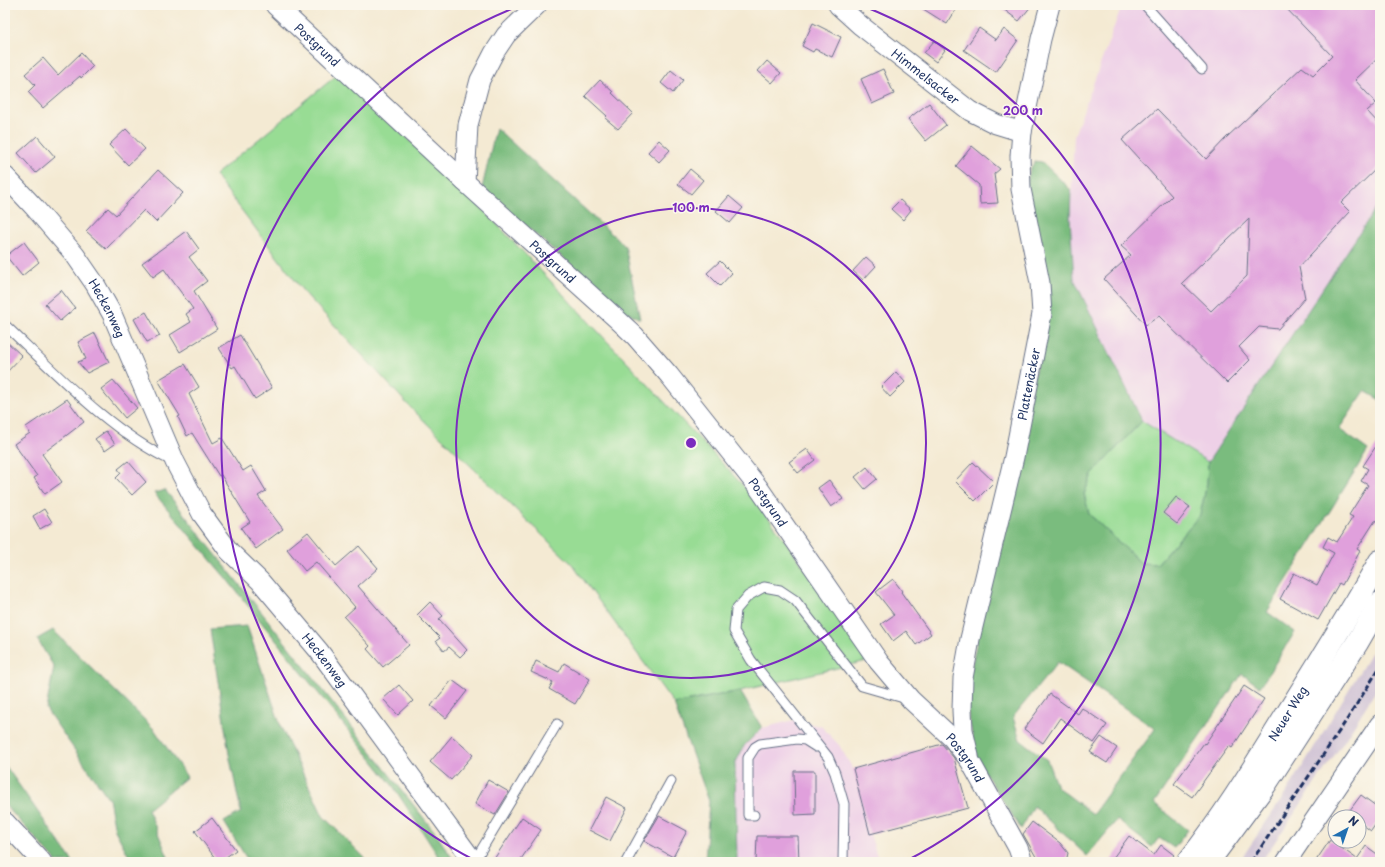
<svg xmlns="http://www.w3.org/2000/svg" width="1385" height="867" viewBox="0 0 1385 867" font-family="'Playpen Sans',sans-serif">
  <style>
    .built { fill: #eed0e7 }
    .industrial { fill: #ccbed3 }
    .green { fill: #98dc94; stroke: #5a8679 }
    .forest { fill: #7abc7e; stroke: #4a766e; fill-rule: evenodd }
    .building { fill: #e0a0dc; fill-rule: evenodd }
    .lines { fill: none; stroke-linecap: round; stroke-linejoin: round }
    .lane-casing { stroke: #677087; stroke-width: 11 }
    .street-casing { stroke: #677087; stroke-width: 21 }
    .highway-casing { stroke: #677087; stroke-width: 24 }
    .lane { stroke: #fff; stroke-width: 9 }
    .street { stroke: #fff; stroke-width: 19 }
    .highway { stroke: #fff; stroke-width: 22 }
    .rail { stroke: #1b2f5e; stroke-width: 3; stroke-dasharray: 6 3; stroke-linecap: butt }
    .ring { fill: none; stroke: #7b2cbf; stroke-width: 2 }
    .labels { text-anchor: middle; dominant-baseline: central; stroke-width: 3; stroke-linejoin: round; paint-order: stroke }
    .street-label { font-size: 12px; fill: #1b2f5e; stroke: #fbf7ec }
    .centre { fill: #7b2cbf; stroke: #fbf7ec; stroke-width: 2 }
    .ring-label { font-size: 12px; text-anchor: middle; font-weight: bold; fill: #7b2cbf; stroke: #fbf7ec; stroke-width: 3; stroke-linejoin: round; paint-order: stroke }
  </style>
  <rect width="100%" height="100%" fill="#fbf7ec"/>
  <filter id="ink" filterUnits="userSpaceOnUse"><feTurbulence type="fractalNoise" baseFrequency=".025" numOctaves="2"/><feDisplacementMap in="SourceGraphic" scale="8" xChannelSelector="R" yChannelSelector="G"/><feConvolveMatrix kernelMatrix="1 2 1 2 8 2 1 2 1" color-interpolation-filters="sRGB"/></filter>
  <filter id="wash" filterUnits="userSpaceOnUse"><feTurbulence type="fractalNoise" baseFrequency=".012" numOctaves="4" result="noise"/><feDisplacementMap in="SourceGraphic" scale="16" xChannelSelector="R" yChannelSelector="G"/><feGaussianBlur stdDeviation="0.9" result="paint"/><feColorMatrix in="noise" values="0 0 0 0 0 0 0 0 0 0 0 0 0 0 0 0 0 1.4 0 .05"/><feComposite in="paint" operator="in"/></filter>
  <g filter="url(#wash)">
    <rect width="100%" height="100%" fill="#f4ead3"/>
    <path class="built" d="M1122,5H1380V202L1208,462L1142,421L1074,279L1070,219L1074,136Z
      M794,720L821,726L839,745L853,769L870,834L879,862H737L735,764L744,746L762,728Z"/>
    <path class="industrial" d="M1380,638V684L1343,743L1261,862H1239L1290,787Z"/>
    <path class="green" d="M337,75L461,186L752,495L871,660L740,691L674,704L572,564L411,408L303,291L215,175Z
      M1142,421L1208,462L1207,483L1200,515L1157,564L1141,563L1089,514L1084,494L1092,474Z"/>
    <path class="forest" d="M496,128L625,246L640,319L623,310L482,188Z
      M1035,161L1042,162L1071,190L1070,219L1074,279L1142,421L1092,474L1084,494L1089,514L1141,563L1157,564L1200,515L1207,483L1208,462L1380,202V400L1365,391L1339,429L1368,450L1267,612L1295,632L1260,687L1242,674L1154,803L1188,830L1174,848L1159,838L1152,847L1117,820L1087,856L1034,806L1021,829L977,760L965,697L1049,306L1025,192L1030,169ZM1058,662L1155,729L1093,814L1057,787L1047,760L1020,740L1013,717Z
      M165,490L434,831L455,862H442L393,786L225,577L154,493Z
      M247,626L281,727L323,816L369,862H249L224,822L241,812L229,754L210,629Z
      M53,630L154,729L187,777L148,809L170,862H132L115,830L109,799L46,709L54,667L37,639Z
      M740,691L762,728L744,746L735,764L737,862H705L709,801L674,704Z
      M5,765L73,862H57L5,805Z"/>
    <g id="blocks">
      <path class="building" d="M917,5H959L947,24Z
        M998,5H1032L1019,21Z
        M1283,5H1380V56L1355,80L1376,103L1367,111L1380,125V165L1341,203L1350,212L1299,267L1305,298L1278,329L1259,327L1239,347L1250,360L1227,383L1159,316L1146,325L1104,279L1131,255L1121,246L1172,196L1122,140L1157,109L1206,159L1227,137L1302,67L1313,75L1332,56ZM1249,219L1247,276L1211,311L1182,283Z
        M813,23L841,37L832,57L815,49L813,52L802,46Z
        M979,28L996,40L1004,29L1018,40L996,72L964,50Z
        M934,41L945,50L936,62L924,53Z
        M81,53L93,66L81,78L80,76L43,108L28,92L35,85L25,74L43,58L58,75Z
        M767,61L781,73L772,83L758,71Z
        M883,69L894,94L872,104L861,79Z
        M671,70L683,80L673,93L661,83Z
        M600,80L613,92L612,93L633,113L618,129L605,118L607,116L585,96Z
        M929,103L946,125L926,141L908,119Z
        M126,129L145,149L128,165L109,145Z
        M37,136L55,157L36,173L18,153Z
        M659,140L670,150L659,162L648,152Z
        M972,146L1000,169L994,174L998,203L980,204L979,185L956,166Z
        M690,169L703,180L691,194L678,184Z
        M158,170L183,193L156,222L144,210L106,249L86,231L108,208L116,215Z
        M729,196L743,208L730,223L716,211Z
        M900,200L911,210L903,220L891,209Z
        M186,231L199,249L189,257L207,281L194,291L217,329L180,352L170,335L191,322L186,314L193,309L164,269L153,277L142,263Z
        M24,242L39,262L22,276L6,256Z
        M866,257L876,266L863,280L853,271Z
        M720,261L732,273L720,286L707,273Z
        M61,290L75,308L60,321L45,304Z
        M146,312L160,336L147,342L134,319Z
        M95,333L109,362L87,373L78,362L86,359L78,342Z
        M240,335L272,388L255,399L235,366L232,368L219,348Z
        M5,340L22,356L5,374Z
        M185,364L199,387L189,394L213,443L222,438L243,471L251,466L266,491L258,496L283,529L256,549L241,528L250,522L221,475L219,476L192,433L187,436L178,417L180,416L158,380Z
        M896,372L905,382L890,397L881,387Z
        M113,380L137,408L125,418L101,389Z
        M67,399L84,422L42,454L62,482L45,494L34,478L37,476L14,444L30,433L26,427Z
        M106,431L115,444L105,451L95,439Z
        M1380,440V520L1375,521L1357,549L1360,551L1342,585L1339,583L1318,620L1280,599L1294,573L1317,585L1334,553L1323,547L1328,537L1337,542L1353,517L1349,515L1368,485L1361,481L1368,469L1363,466Z
        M807,449L815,460L798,473L789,462Z
        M128,461L146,482L132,495L116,478L121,473L118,469Z
        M973,462L994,482L975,501L955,481Z
        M867,467L877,479L865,489L855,477Z
        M829,480L843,499L831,507L818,488Z
        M1176,497L1190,507L1177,524L1163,513Z
        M44,509L52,522L40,529L33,516Z
        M308,532L336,566L359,546L378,568L358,586L409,645L383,667L367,649L370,646L344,617L355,607L316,562L305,571L287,549Z
        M893,579L902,591L901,592L931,634L916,645L906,631L893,641L881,624L894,615L876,592Z
        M430,602L443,616L439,619L467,650L460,657L449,647L444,651L436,641L440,638L417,615Z
        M536,661L559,672L564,663L590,679L575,704L549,689L553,682L531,672Z
        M452,680L467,691L446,718L431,706Z
        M399,685L413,701L398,715L383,699Z
        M1244,686L1264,699L1232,748L1229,746L1192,797L1174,784L1204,743L1205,744Z
        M1050,694L1078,714L1082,708L1107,725L1094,743L1060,718L1043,743L1024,729Z
        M452,736L473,755L451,780L430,762Z
        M1101,737L1117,748L1107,763L1090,752Z
        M942,744L954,758L968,808L870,834L853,769Z
        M794,771H815V814L795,815Z
        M488,780L509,792L495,815L475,804Z
        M1361,795L1380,809V818L1371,831L1359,822V817H1351L1347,814Z
        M606,797L627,808L610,841L589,830Z
        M659,816L687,831L673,857L644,841Z
        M522,817L541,830L519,862H492Z
        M212,818L236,850L219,862H218L195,831Z
        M1032,822L1060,843L1068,853L1066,862H1039L1023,834Z
        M757,836H798L799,862H756Z
        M1129,836L1154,855L1161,845L1174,855L1169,862H1110Z
        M1330,840L1357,859L1366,846L1380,856V862H1315Z"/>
    </g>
  </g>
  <g filter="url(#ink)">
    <use href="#blocks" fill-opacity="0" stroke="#677087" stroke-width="1"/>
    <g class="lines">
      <g class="lane-casing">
        <path id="lane" d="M1145,5L1202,69
          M5,325C56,373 109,431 172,461
          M754,815H748V758L755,747L760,744L797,739L805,740L816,747
          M474,862L557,724
          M626,862L671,781
          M843,862L844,804L835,773L828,757L751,660L734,631L736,610L748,596L764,587L780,590L795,600L862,686L907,699"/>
      </g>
      <g class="street-casing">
        <g id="street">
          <path id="s1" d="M275,5L465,182L618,320L635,336L669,375L758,487L879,662L911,700L952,738L970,761L1018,848L1023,862"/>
          <path id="s2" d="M838,5L860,25L970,111L996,124L1022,132"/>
          <path id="s3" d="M5,176L34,207L75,255L95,284L112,314L175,462L202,514L229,551L260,581L319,651L474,862"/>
          <path d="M465,182L468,125L480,80L494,53L506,35L537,5"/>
          <path id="s4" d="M969,756L963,730L962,710L963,678L970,639L1014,457L1042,314L1040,283L1021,189L1020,156L1022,132L1041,39L1050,5"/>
          <path d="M5,822L42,862"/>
          <path d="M1286,862L1380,724"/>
        </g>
      </g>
      <g class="highway-casing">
        <g id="highway">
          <path id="s5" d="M1188,862C1222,819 1251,772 1280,725C1314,671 1348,617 1380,561"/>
          <path d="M1208,862L1265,785L1357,643L1380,603"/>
        </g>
      </g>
      <use href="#lane" class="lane"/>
      <use href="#street" class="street"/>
      <use href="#highway" class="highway"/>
      <path class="rail" d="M1251,862L1348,718L1380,667"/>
    </g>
  </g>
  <g class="ring">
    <circle cx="691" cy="443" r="235"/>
    <path d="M478 862A470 470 0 0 1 519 6M863 6A470 470 0 0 1 904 862"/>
  </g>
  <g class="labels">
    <g class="street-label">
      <text stroke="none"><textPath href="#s1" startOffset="58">Postgrund</textPath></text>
      <text stroke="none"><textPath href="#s2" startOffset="113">Himmelsacker</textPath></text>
      <text stroke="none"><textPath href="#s1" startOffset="378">Postgrund</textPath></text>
      <text stroke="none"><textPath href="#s3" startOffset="168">Heckenweg</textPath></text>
      <text stroke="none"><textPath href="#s4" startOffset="380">Plattenäcker</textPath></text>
      <text stroke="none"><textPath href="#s1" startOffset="702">Postgrund</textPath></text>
      <text stroke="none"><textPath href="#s3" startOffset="586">Heckenweg</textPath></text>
      <text stroke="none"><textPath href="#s5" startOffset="179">Neuer Weg</textPath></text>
      <text stroke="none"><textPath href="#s1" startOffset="1026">Postgrund</textPath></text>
    </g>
  </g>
  <circle cx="691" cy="443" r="6" class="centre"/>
  <g class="ring-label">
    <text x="1023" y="115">200 m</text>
    <text x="691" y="212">100 m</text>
  </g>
  <rect width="1385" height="867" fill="none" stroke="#fbf7ec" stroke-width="20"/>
  <g transform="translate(1347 829) rotate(40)"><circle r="19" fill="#fbf7ec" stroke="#a1a7b3"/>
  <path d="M0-3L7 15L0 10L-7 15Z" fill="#1f6fb2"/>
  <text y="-6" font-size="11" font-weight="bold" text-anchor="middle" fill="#1b2f5e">N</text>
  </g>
</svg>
